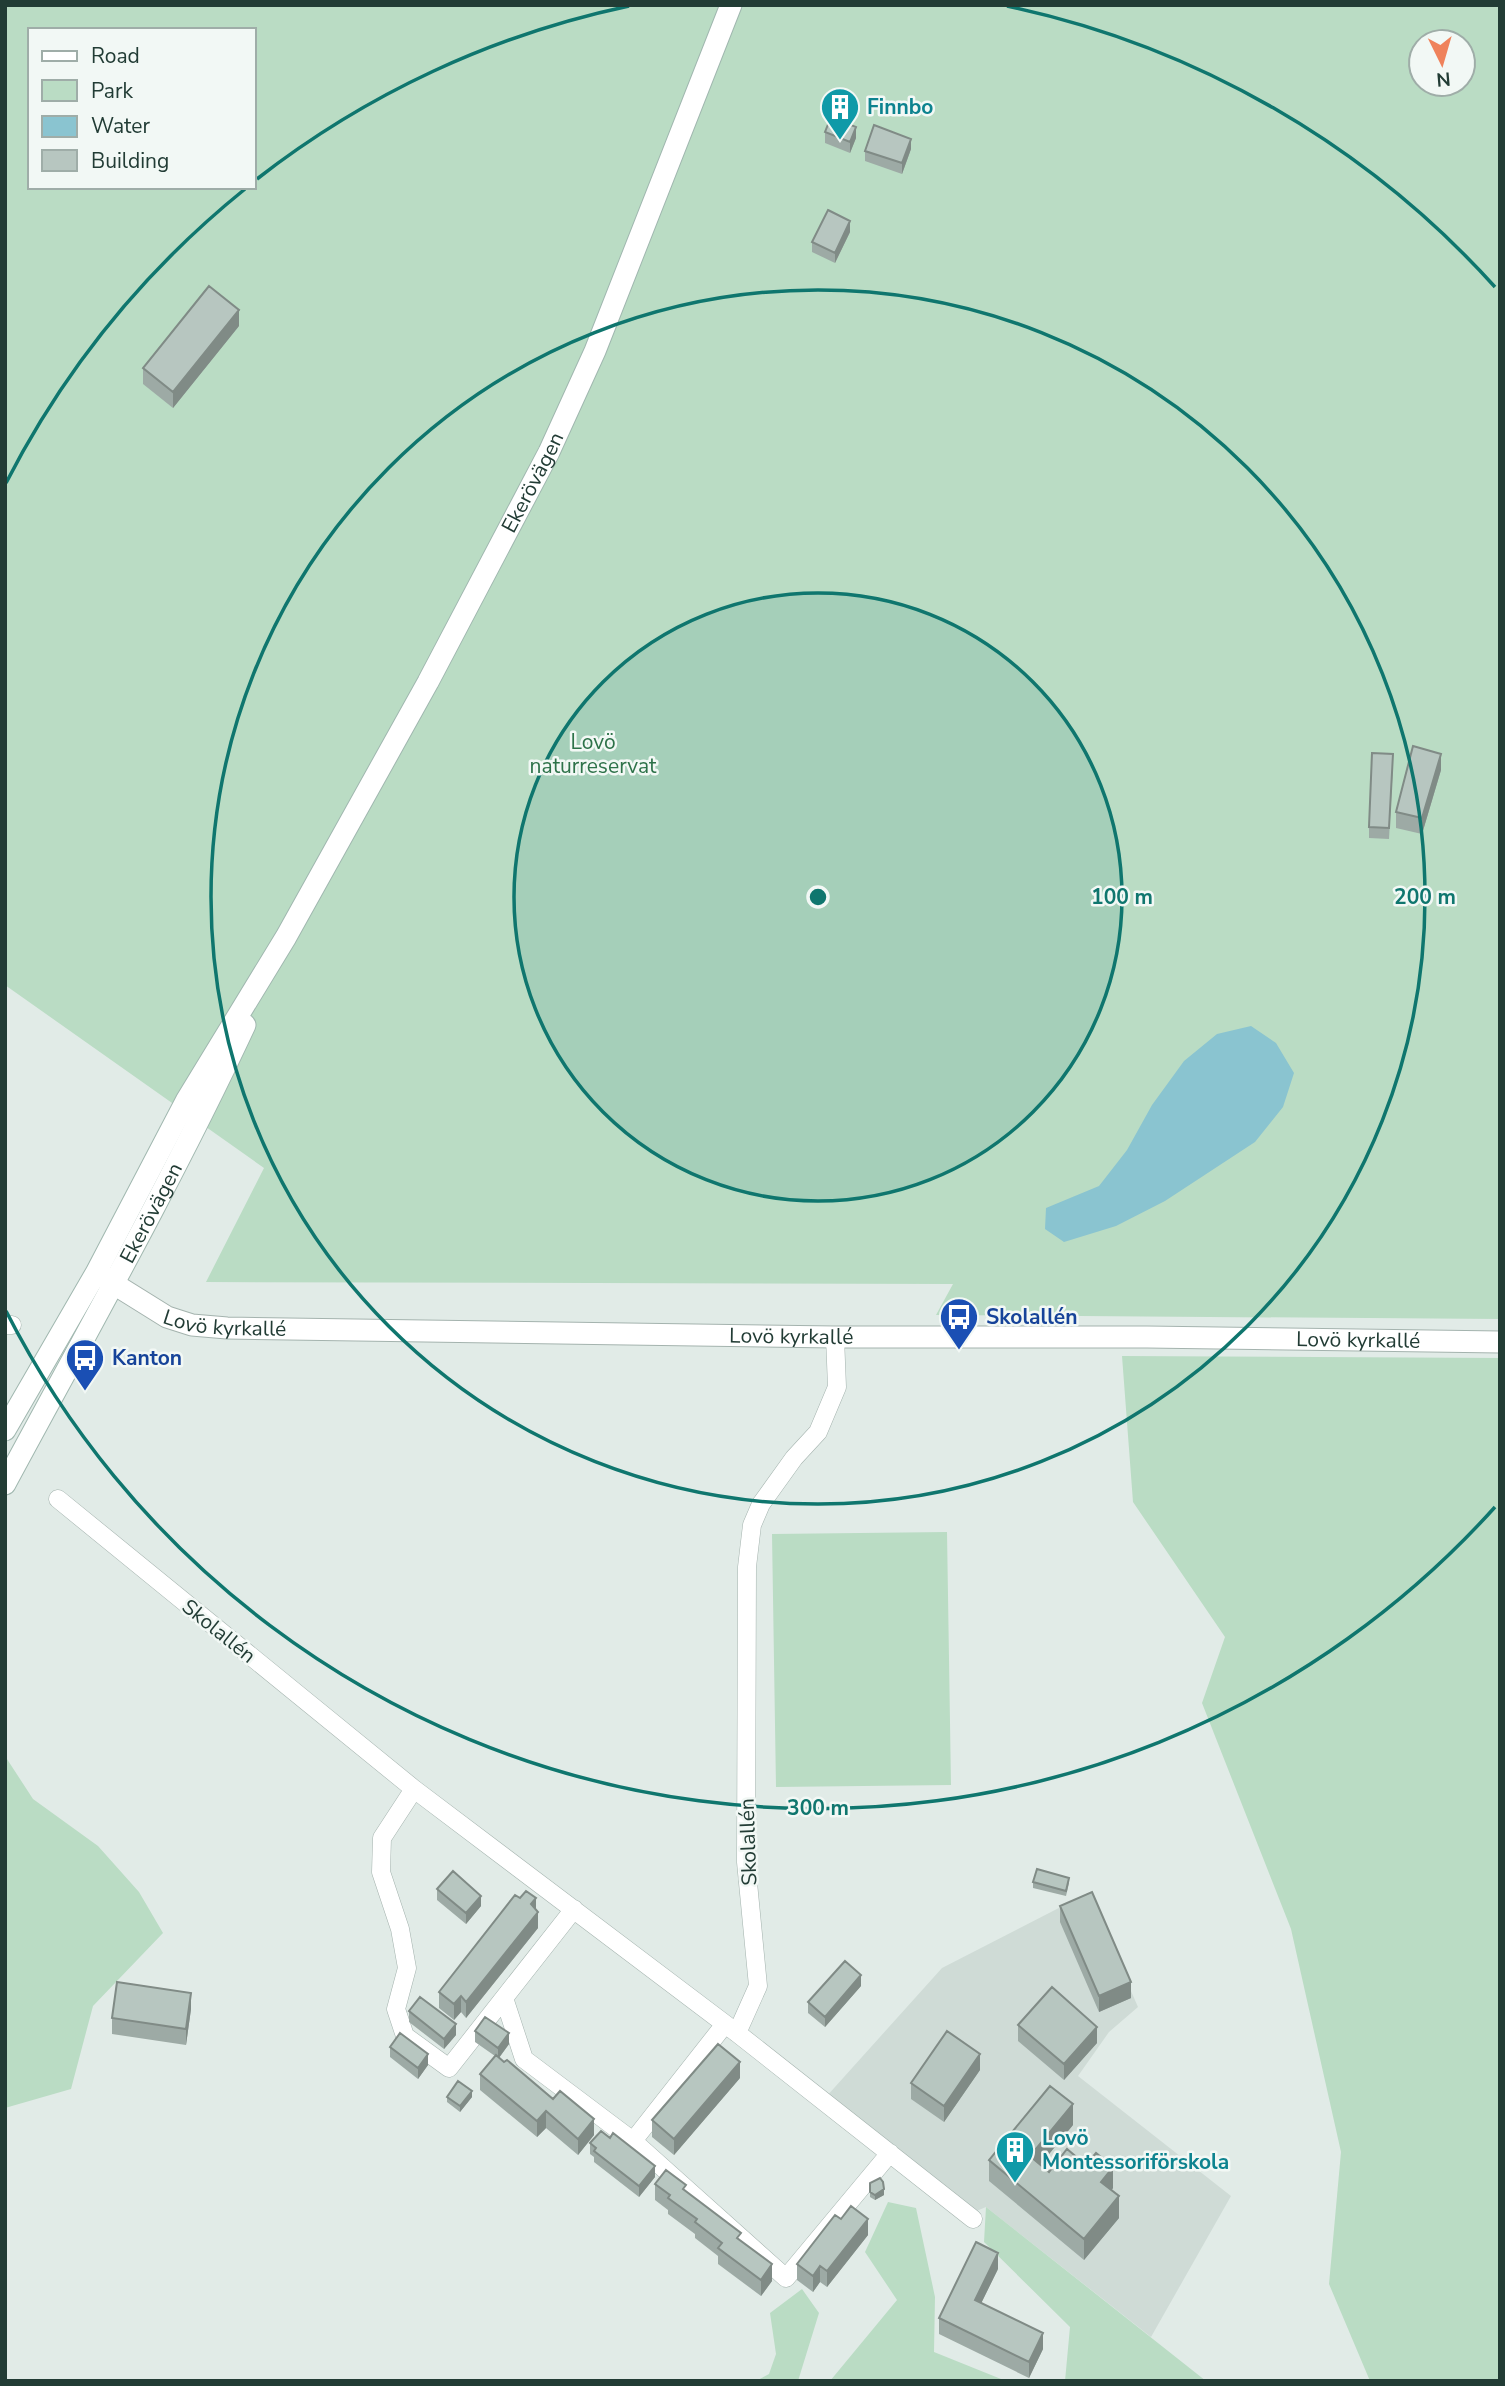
<svg xmlns="http://www.w3.org/2000/svg" width="1505" height="2386" viewBox="0 0 1505 2386" font-family="'Nunito Sans',sans-serif">
  <style>
    .built { fill: #cfdbd6 }
    .green { fill: #badcc4; fill-rule: evenodd }
    .water { fill: #8ac4d0 }
    .lines { fill: none; stroke-linecap: round; stroke-linejoin: round }
    .minor-casing { stroke: #a4b3ae; stroke-width: 19 }
    .tertiary-casing { stroke: #a4b3ae; stroke-width: 23 }
    .secondary-casing { stroke: #a0b7af; stroke-width: 23 }
    .minor { stroke: #fff; stroke-width: 18 }
    .tertiary { stroke: #fff; stroke-width: 21 }
    .secondary { stroke: #fff; stroke-width: 21 }
    .wall { fill: #9daaa5 }
    .shaded-wall { fill: #808b86 }
    .building { fill: #b7c6c0; stroke: #808b86; stroke-width: 2 }
    .ring { fill: none; stroke: #0f766e; stroke-width: 3.5 }
    .labels { text-anchor: middle; dominant-baseline: central; stroke-width: 5; stroke-linejoin: round; paint-order: stroke }
    .culture-label { font-size: 21px; font-weight: bold; fill: #0d838f; stroke: #f2f8f5; text-anchor: start }
    .street-label { font-size: 21px; fill: #223c35; stroke: #f2f8f5 }
    .park-label { font-size: 21px; fill: #2d7249; stroke: #f2f8f5 }
    .transit-label { font-size: 21px; font-weight: bold; fill: #164399; stroke: #f2f8f5; text-anchor: start }
    .centre { fill: #0f766e; stroke: #f2f8f5; stroke-width: 3.5 }
    .ring-label { font-size: 21px; text-anchor: middle; font-weight: bold; fill: #0f766e; stroke: #f2f8f5; stroke-width: 5; stroke-linejoin: round; paint-order: stroke }
  </style>
  <rect width="100%" height="100%" fill="#e1ebe7"/>
  <path class="built" d="M1088,1893L1138,2007L1109,2032L1078,2076L1231,2196L1151,2337L986,2207L974,2212L826,2097L942,1968Z"/>
  <path class="green" d="M5,5H1500V1319L936,1315L953,1284L206,1282L264,1168L5,985ZM30,30H254V187H30ZM1421,42H1463V84H1421Z
    M1122,1356L1500,1358V2381H1370L1329,2284L1341,2152L1291,1929L1202,1703L1225,1637L1133,1502Z
    M947,1532L951,1785L776,1787L772,1534Z
    M5,1756L33,1799L98,1846L139,1892L163,1933L93,2006L71,2089L5,2108Z
    M888,2202L916,2208L935,2297L934,2352L1006,2381H830L897,2300L865,2252Z
    M986,2207L1206,2381H1065L1070,2327L984,2242Z
    M802,2289L819,2313L798,2381H756L769,2374L776,2354L770,2313Z"/>
  <path class="water" d="M1251,1026L1276,1043L1294,1073L1283,1107L1255,1142L1165,1201L1116,1226L1064,1242L1045,1229L1046,1208L1099,1186L1127,1150L1152,1105L1184,1061L1217,1034Z"/>
  <g class="lines">
    <g class="minor-casing">
      <path id="minor" d="M5,1325H12
        M58,1499L414,1789L737,2033L973,2219
        M414,1789L382,1838L381,1872L400,1929L407,1968L396,2009L405,2036L449,2068L574,1909
        M504,1998L524,2059L633,2141L786,2278L890,2153
        M737,2033L758,1986L746,1862L747,1567L752,1525L761,1504L794,1458L818,1432L837,1387L835,1337
        M633,2141L725,2024"/>
    </g>
    <g class="tertiary-casing">
      <g id="tertiary">
        <path id="s1" d="M98,1274L167,1317L192,1325L227,1328L835,1337H1147L1500,1342"/>
      </g>
    </g>
    <g class="secondary-casing">
      <g id="secondary">
        <path id="s2" d="M5,1430L96,1273L186,1101L286,937L428,682L549,452L595,351L731,5"/>
        <path id="s3" d="M5,1484C87,1332 172,1181 245,1025"/>
      </g>
    </g>
    <use href="#minor" class="minor"/>
    <use href="#tertiary" class="tertiary"/>
    <use href="#secondary" class="secondary"/>
  </g>
  <path class="wall" d="M825,132L856,138L850,153L825,143Z
    M911,149L902,174L865,161V151Z
    M850,232L835,263L812,252V242Z
    M239,326L173,408L143,384V368Z
    M1393,765L1389,839L1369,838V827Z
    M1441,770L1422,834L1396,828V812Z
    M1033,1882L1069,1883L1066,1896L1033,1888Z
    M437,1889L481,1906L466,1924L437,1900Z
    M1060,1906L1131,1998L1099,2012L1060,1922Z
    M536,1910L538,1928L466,2018L461,2012L454,2020L439,2008V1992Z
    M861,1986L825,2027L808,2013V2002Z
    M191,2009L186,2045L112,2034V2018Z
    M409,2011L456,2035L444,2049L409,2022Z
    M1018,2025L1097,2043L1064,2080L1018,2041Z
    M475,2031L509,2044L499,2058L594,2135L578,2155L546,2128L537,2137L480,2090V2074L495,2056L475,2042Z
    M390,2047L428,2065L418,2079L390,2057Z
    M980,2070L944,2122L911,2099V2083Z
    M740,2078L674,2155L652,2137V2120Z
    M447,2097H472L460,2112L447,2102Z
    M1073,2125L1040,2165L1049,2172L1113,2188L1112,2190L1119,2218L1084,2260L989,2181V2160Z
    M590,2143L655,2177L639,2197L594,2162V2157L590,2154Z
    M870,2183L884,2195L875,2200L870,2197Z
    M655,2184L686,2192L741,2241L772,2281L761,2296L718,2264V2256L695,2238V2234L668,2214V2210L655,2200Z
    M841,2219L868,2235L827,2287L820,2282L813,2292L797,2280V2264Z
    M998,2269L981,2303L1043,2349L1029,2378L939,2334V2318Z"/>
  <path class="shaded-wall" d="M856,127V138L850,153V142Z
    M911,139V149L902,174V163Z
    M850,221V232L835,263V253Z
    M239,310V326L173,408V392Z
    M1441,754V770L1422,834V818Z
    M481,1896V1906L466,1924V1913Z
    M536,1898V1914L538,1912V1928L466,2018V2002L531,1904Z
    M861,1975V1986L825,2027V2017Z
    M1131,1982V1998L1099,2012V1996Z
    M191,1993V2009L186,2045V2029Z
    M461,1996V2012L454,2020V2004Z
    M456,2024V2035L444,2049V2039Z
    M1097,2027V2043L1064,2080V2064Z
    M509,2033V2044L498,2059V2048Z
    M428,2054V2065L418,2079V2068Z
    M980,2054V2070L944,2122V2106Z
    M740,2062V2078L674,2155V2139Z
    M472,2091V2097L460,2112V2106Z
    M1073,2104V2125L1030,2177V2156Z
    M546,2111V2128L537,2137V2121Z
    M594,2119V2135L578,2155V2139Z
    M655,2166V2177L639,2197V2186Z
    M1113,2167V2188L1101,2203V2182Z
    M884,2189V2195L875,2200V2195Z
    M1119,2196V2218L1084,2260V2239Z
    M868,2219V2235L827,2287V2271Z
    M998,2253V2269L975,2316V2300Z
    M772,2264V2281L761,2296V2280Z
    M820,2266V2282L813,2292V2276Z
    M1043,2333V2349L1029,2378V2362Z"/>
  <path class="building" d="M831,117L856,127L850,142L825,132Z
    M874,125L911,139L902,163L865,151Z
    M828,210L850,221L835,253L812,242Z
    M209,286L239,310L173,392L143,368Z
    M1413,746L1441,754L1422,818L1396,812Z
    M1372,753L1393,754L1389,828L1369,827Z
    M1037,1869L1069,1878L1066,1891L1033,1882Z
    M453,1871L481,1896L466,1913L437,1889Z
    M526,1891L536,1898L531,1904L538,1912L466,2002L461,1996L454,2004L439,1992L515,1895L520,1898Z
    M1092,1892L1131,1982L1099,1996L1060,1906Z
    M845,1961L861,1975L825,2017L808,2002Z
    M117,1982L191,1993L186,2029L112,2018Z
    M1052,1987L1097,2027L1064,2064L1018,2025Z
    M420,1997L456,2024L444,2039L409,2011Z
    M485,2017L509,2033L498,2048L475,2031Z
    M947,2031L980,2054L944,2106L911,2083Z
    M400,2033L428,2054L418,2068L390,2047Z
    M718,2044L740,2062L674,2139L652,2120Z
    M496,2055L504,2062L507,2060L553,2099L560,2091L594,2119L578,2139L546,2111L537,2121L480,2074Z
    M458,2081L472,2091L460,2106L447,2097Z
    M1050,2086L1073,2104L1030,2156L1049,2172L1067,2149L1086,2165L1096,2153L1113,2167L1101,2182L1119,2196L1084,2239L989,2160Z
    M601,2131L610,2138L613,2133L655,2166L639,2186L594,2151L596,2148L590,2143Z
    M666,2170L686,2185L683,2189L741,2233L737,2238L772,2264L761,2280L718,2248L722,2243L695,2222L697,2219L668,2198L670,2195L655,2184Z
    M880,2178L883,2182L884,2189L875,2195L870,2192V2183Z
    M851,2206L868,2219L827,2271L820,2266L813,2276L797,2264L835,2215L841,2219Z
    M976,2242L998,2253L975,2300L1043,2333L1029,2362L939,2318Z"/>
  <circle cx="818" cy="897" r="304" fill="#0f766e" fill-opacity=".12"/>
  <g class="ring">
    <circle cx="818" cy="897" r="304"/>
    <circle cx="818" cy="897" r="607"/>
    <path d="M1495 1507A911 911 0 0 1 6 1311M6 483A911 911 0 0 1 245 189M257 179A911 911 0 0 1 629 6M1007 6A911 911 0 0 1 1495 287"/>
  </g>
  <defs>
    <g id="building-pin" transform="scale(2.0125)"><path d="M0 17L-7.5 6A9.5 9.5 0 1 1 7.5 6Z" fill="#0f9aa8" stroke="#f2f8f5"/><path d="M-4-6H4V6H1V3H-1V6H-4ZM-2.5-4.3h1.7v1.8h-1.7ZM.8-4.3h1.7v1.8H.8ZM-2.5-1h1.7V.8h-1.7ZM.8-1h1.7V.8H.8Z" fill="#fff"/></g>
    <g id="bus-pin" transform="scale(2.0125)"><path d="M0 17L-7.5 6A9.5 9.5 0 1 1 7.5 6Z" fill="#1a4fb4" stroke="#f2f8f5"/><path d="M-5-6H5V4H4V6H2V4H-2V6H-4V4H-5ZM-3.5-4V0h7V-4ZM-3.5 1.2v1.5H-2V1.2ZM2 1.2v1.5H3.5V1.2Z" fill="#fff"/></g>
  </defs>
  <g fill-rule="evenodd">
    <use href="#building-pin" x="840" y="107"/>
    <use href="#bus-pin" x="959" y="1317"/>
    <use href="#bus-pin" x="85" y="1358"/>
    <use href="#building-pin" x="1015" y="2150"/>
  </g>
  <g class="labels">
    <g class="culture-label">
      <text x="867" y="107">Finnbo</text>
      <text x="1042" y="2138">Lovö<tspan x="1042" dy="24">Montessoriförskola</tspan></text>
    </g>
    <g class="street-label">
      <text stroke="none"><textPath href="#s2" startOffset="1085">Ekerövägen</textPath></text>
      <text stroke="none"><textPath href="#s3" startOffset="308">Ekerövägen</textPath></text>
      <text stroke="none"><textPath href="#s1" startOffset="140">Lovö kyrkallé</textPath></text>
      <text stroke="none"><textPath href="#s1" startOffset="707">Lovö kyrkallé</textPath></text>
      <text stroke="none"><textPath href="#s1" startOffset="1274">Lovö kyrkallé</textPath></text>
      <text transform="translate(219 1631) rotate(39)">Skolallén</text>
      <text transform="translate(748 1842) rotate(-92)">Skolallén</text>
    </g>
    <g class="park-label">
      <text x="593" y="742">Lovö<tspan x="593" dy="24">naturreservat</tspan></text>
    </g>
    <g class="transit-label">
      <text x="986" y="1317">Skolallén</text>
      <text x="112" y="1358">Kanton</text>
    </g>
  </g>
  <circle cx="818" cy="897" r="10" class="centre"/>
  <g class="ring-label">
    <text x="1122" y="904">100 m</text>
    <text x="1425" y="904">200 m</text>
    <text x="818" y="1815">300 m</text>
  </g>
  <rect width="1505" height="2386" fill="none" stroke="#223c35" stroke-width="14"/>
  <rect x="28" y="28" width="228" height="161" fill="#f2f8f5" stroke="#9fada8" stroke-width="2"/>
  <rect x="42" y="51" width="35" height="10" fill="#ffffff" stroke="#9fada8" stroke-width="2"/>
  <text x="91" y="63" font-size="21" fill="#223c35">Road</text>
  <rect x="42" y="80" width="35" height="21" fill="#badcc4" stroke="#9fada8" stroke-width="2"/>
  <text x="91" y="98" font-size="21" fill="#223c35">Park</text>
  <rect x="42" y="116" width="35" height="21" fill="#8ac4d0" stroke="#9fada8" stroke-width="2"/>
  <text x="91" y="133" font-size="21" fill="#223c35">Water</text>
  <rect x="42" y="150" width="35" height="21" fill="#b7c6c0" stroke="#9fada8" stroke-width="2"/>
  <text x="91" y="168" font-size="21" fill="#223c35">Building</text>
  <g transform="translate(1442 63) rotate(175)"><circle r="33" fill="#f2f8f5" stroke="#9fada8" stroke-width="2"/>
  <path d="M0-5L12 26L0 18L-12 26Z" fill="#ef825b"/>
  <text y="-10" font-size="19" font-weight="bold" text-anchor="middle" fill="#223c35">N</text>
  </g>
</svg>
